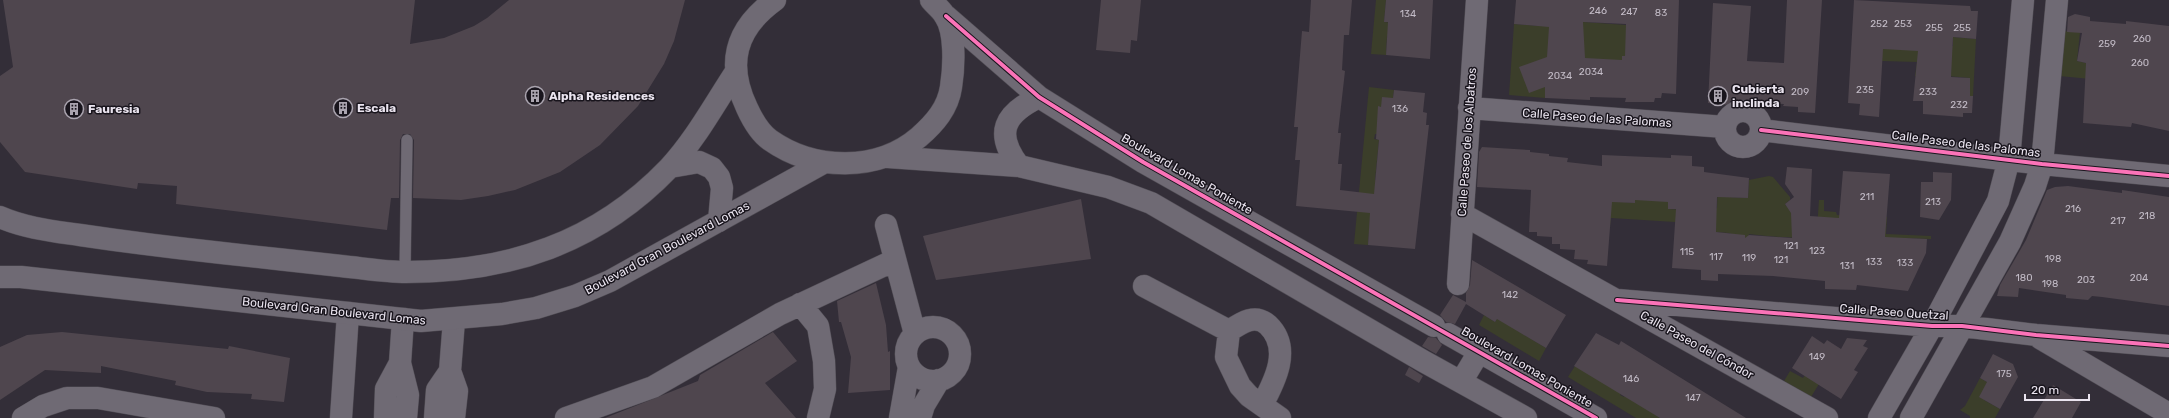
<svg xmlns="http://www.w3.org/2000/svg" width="2169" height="418" viewBox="0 0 2169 418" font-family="Rubik,sans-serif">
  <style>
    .green { fill: #3b3e2a }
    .building { fill: #4f464e; fill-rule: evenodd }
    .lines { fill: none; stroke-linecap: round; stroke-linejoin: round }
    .lane-casing { stroke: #514d55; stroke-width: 12 }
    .street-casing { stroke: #514d55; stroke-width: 23 }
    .secondary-casing { stroke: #514d55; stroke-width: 23 }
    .lane { stroke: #6f6a74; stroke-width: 11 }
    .street { stroke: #6f6a74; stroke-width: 22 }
    .secondary { stroke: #6f6a74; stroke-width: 22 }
    .cycleway-casing { stroke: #19151d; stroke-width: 6 }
    .cycleway { stroke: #fb73b8; stroke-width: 4 }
    .labels { text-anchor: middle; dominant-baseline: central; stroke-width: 3; stroke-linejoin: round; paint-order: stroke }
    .number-label { font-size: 10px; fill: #c3bcc7 }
    .poi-label { font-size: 12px; font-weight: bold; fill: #eae4ef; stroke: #19151d; text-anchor: start }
    .street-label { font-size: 12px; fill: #eae4ef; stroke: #19151d }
  </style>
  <rect width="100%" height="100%" fill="#332e38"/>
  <path class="green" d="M1376,0H1386L1384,22L1393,23L1392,36H1387L1386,55L1371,54Z
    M1541,14L1583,22L1626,25V30H1635L1632,56H1623L1622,65L1547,58L1545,98L1509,95L1514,24L1540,26Z
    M2063,31L2080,32L2077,61L2086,63L2122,82L2059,76Z
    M1953,37L1976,39L1973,96H1970V78L1947,76V79L1915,76L1917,62L1882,61L1851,47L1918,44L1953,46Z
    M1369,87L1394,90L1393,98L1381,107H1378L1379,134H1375L1374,139L1379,140L1375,180H1378L1377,195L1372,194L1368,245L1354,244Z
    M1769,176L1773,177L1790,197V200L1785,204L1788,208L1817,229L1819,200H1824V211L1836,212L1837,215L1887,217L1886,234L1931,236V239C1871,236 1809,242 1749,234L1748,241L1729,233L1704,231L1675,222L1611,218L1610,226L1594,225L1532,192L1634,203L1635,200L1669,197L1668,209L1689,210L1717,208L1718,180L1729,197L1748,198L1749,180Z
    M1484,315L1495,322L1499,315L1513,328L1546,348L1539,361L1479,325Z
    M1575,366L1622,392L1620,395L1624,397L1626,394L1660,418H1636L1568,377Z
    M1811,366L1825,374L1811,397L1784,381L1790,371L1803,378Z
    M1980,378L1987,382L1984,400L2000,409L1995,418H1970V416L1960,410L1965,406Z"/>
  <path class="building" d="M3,0H415L410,44L444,38L474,26L487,18L509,0H685L674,41L664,64L638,106L600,145L560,172L515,190L488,196L461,200L413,198L414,140L410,134H403L400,140L399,198H391L387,230L176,204L177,186L138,183L137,189L25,172L0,142V76L13,67Z
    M1101,0H1141L1137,41L1131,40L1130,53L1096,50Z
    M1311,0H1352L1349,35H1344L1342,70L1345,71L1338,133H1341L1338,164H1342L1340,190L1374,194L1379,140L1376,139L1378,106L1381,107L1382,97L1393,98L1394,90L1425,93L1423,112L1427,113L1426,125H1429L1415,249L1368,245L1370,213L1296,206L1300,160H1295L1298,127H1294L1297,92L1302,31L1309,32Z
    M1386,0H1433L1430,59L1386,55L1388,22H1384Z
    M1516,0H1679L1676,94L1662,93L1661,98H1655L1654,102H1625L1626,98L1590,97V100L1545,98V87L1529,93L1519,67L1547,57L1549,27L1514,24ZM1583,22L1626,24L1625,56H1622V60L1585,58Z
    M1787,0H1822L1815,113L1798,112V107L1783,106L1784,104L1764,103V101H1730V105L1708,103L1713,3L1751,6L1747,61L1784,63Z
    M1854,0L1970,6L1971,11H1978L1976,39L1953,37L1951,77L1970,78V96H1973L1972,113H1963V117L1923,114V101H1913L1918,51L1883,49L1879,117L1859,115L1860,104L1848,103Z
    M2075,14L2090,17V21L2126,24V21L2169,26V131L2132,123L2131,127L2083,123L2086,63L2077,61L2082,33L2067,32L2068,17Z
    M1482,147L1530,150V152L1549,154V156L1568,158L1567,162L1602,166V155L1671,158V155L1692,156V166L1704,167V172L1749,178L1748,198L1717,197L1716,232L1745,235V238L1749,235L1792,238L1791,213L1785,204L1794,197L1785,184L1787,167L1812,169L1810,216L1839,218L1843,171L1890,174L1885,237L1927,239L1926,253L1908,291L1857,285L1856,290L1825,289V281L1773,276L1718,274V281L1701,280V270L1672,268L1676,209H1668V202L1635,200V203L1612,202L1607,266L1587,264L1588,260L1574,259L1575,250L1560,249V244H1552V237L1537,236V232H1529L1531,190L1477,187L1479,152Z
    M1933,172L1952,173L1951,200L1939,220L1920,217L1921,182H1933Z
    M2068,186L2122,193V190L2169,197V306L2102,297L2092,296L2088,300L2066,298V295L2019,288L2018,297L1997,296L2000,285L2026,240L2047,190L2055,187Z
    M1081,199L1091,259L936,280L923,236Z
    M1472,260L1566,315L1546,348L1497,319L1495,322L1466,304L1455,324L1446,322L1440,315L1453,295L1466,302V293L1470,285Z
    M876,283L886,325L888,352L890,351V390L848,393L851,357L841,322H839L837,301Z
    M62,332L228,349L229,346L290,358L284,402L251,399L252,394L207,392L175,385L176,381L101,366V373L45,370L0,400V347L27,335Z
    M773,332L797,361L765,383L796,418H605L698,381L700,375Z
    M1596,333L1619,345L1621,341L1746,418H1660L1574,366Z
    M1812,336L1824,344L1827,340L1841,349L1847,338L1867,340L1863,346L1868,348L1854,370L1858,372L1841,399L1792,368Z
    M1428,337L1436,338L1442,345L1436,354L1422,346Z
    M1993,354L2013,364L2018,377L2000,409L1979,397L1987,382L1980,378Z
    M1409,367L1423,376L1419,383L1405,375Z
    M2053,385L2081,402L2072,418H2033Z"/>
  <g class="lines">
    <g class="lane-casing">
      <path id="lane" d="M405,272L407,140"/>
    </g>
    <g class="street-casing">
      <path id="street" d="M1469,108L1725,127
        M1725 129a18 18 0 1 1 36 0a18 18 0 1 1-36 0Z
        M1761,130L2042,164L2169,176
        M1462,214L1827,418
        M886,225L915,334
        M1458,284L1477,0
        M1144,286L1229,331
        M1617,300L1932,326H1962L2036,335L2169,346
        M800,304L818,326L824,361L825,389L818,418
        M403,319L400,363L408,395L406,418
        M454,320L450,371L457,391L454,418
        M906 354a27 27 0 1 1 54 0a27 27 0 1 1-54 0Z
        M2040,338L2169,414
        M1262,405C1275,381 1292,348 1268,325C1255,313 1241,323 1229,331L1226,357L1240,386L1249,396L1280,418
        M23,418L43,406L67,398H98L214,418
        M341,418L348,313
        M385,418L386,389L400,363
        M435,418L437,390L450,371
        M566,418L653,387L780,314L895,260
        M900,418L909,367
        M920,418L924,405L939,380
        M1879,418L1932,326L1998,201L2009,159L2023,0
        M1911,418L2010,242L2035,186L2042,164L2057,0"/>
    </g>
    <g class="secondary-casing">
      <path id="secondary" d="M775,0C735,29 726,64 747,108C752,119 760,133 770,140C814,171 878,172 919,137C935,123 948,108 951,87C954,68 956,32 945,16C942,10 935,5 931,0
        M946,16L1039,97L1143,162L1434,326
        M888,157L1019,166L1108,187L1151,203L1423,361L1526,418
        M1019,166C994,133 1004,114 1039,97
        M670,167L699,162L712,168L719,177L722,188L719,221
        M0,217C25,228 53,231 80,235C127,242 175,248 222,253C262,257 301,262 341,266C362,268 385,272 406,272C509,272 597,243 669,168C695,140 714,105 735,73
        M0,277H21L421,321L502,314L536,308L575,296L610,281L825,162
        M1448,334L1596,418
        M1461,382L1479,352"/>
    </g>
    <use href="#lane" class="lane"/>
    <use href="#street" class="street"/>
    <use href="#secondary" class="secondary"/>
    <g class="cycleway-casing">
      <path id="cycleway" d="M946,16L1039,97L1143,162L1596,418
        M1761,130L2042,164L2169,176
        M1617,300L1932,326H1962L2036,335L2169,346"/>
    </g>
    <use href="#cycleway" class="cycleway"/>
  </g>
  <defs>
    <g id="building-ring" transform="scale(1)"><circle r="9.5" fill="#19151d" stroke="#aaa4af" stroke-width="1.5"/><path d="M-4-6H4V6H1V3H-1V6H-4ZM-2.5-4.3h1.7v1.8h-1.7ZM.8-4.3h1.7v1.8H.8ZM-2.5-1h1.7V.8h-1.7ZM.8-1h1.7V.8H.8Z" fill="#aaa4af"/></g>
  </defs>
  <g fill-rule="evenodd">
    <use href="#building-ring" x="535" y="96"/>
    <use href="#building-ring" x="1718" y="96"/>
    <use href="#building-ring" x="343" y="108"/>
    <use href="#building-ring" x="74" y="109"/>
  </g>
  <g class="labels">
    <g class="number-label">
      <text x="1598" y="11">246</text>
      <text x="1629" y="12">247</text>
      <text x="1661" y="13">83</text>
      <text x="1408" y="14">134</text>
      <text x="1879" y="24">252</text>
      <text x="1903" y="24">253</text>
      <text x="1934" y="28">255</text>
      <text x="1962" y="28">255</text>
      <text x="2142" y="39">260</text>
      <text x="2107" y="44">259</text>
      <text x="2140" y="63">260</text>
      <text x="1591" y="72">2034</text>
      <text x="1560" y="76">2034</text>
      <text x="1865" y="90">235</text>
      <text x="1800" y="92">209</text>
      <text x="1928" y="92">233</text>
      <text x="1959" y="105">232</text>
      <text x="1400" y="109">136</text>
      <text x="1867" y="197">211</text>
      <text x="1933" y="202">213</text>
      <text x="2073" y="209">216</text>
      <text x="2147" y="216">218</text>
      <text x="2118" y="221">217</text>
      <text x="1791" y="246">121</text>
      <text x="1817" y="251">123</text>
      <text x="1687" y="252">115</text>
      <text x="1716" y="257">117</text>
      <text x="1749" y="258">119</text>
      <text x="2053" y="259">198</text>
      <text x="1781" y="260">121</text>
      <text x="1874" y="262">133</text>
      <text x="1905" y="263">133</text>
      <text x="1847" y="266">131</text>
      <text x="2024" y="278">180</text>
      <text x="2139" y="278">204</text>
      <text x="2086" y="280">203</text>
      <text x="2050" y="284">198</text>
      <text x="1510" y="295">142</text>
      <text x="1817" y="357">149</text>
      <text x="2004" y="374">175</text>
      <text x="1631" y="379">146</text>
      <text x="1693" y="398">147</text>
    </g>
    <g class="poi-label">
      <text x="1732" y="89">Cubierta<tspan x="1732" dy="14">inclinda</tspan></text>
      <text x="549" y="96">Alpha Residences</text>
      <text x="357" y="108">Escala</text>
      <text x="88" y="109">Fauresia</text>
    </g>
    <g class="street-label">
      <text transform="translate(1597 118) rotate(4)">Calle Paseo de las Palomas</text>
      <text transform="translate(1467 142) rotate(-86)">Calle Paseo de los Albatros</text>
      <text transform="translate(1966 144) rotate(7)">Calle Paseo de las Palomas</text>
      <text transform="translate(1187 174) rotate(30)">Boulevard Lomas Poniente</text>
      <text transform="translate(667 248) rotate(-28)">Boulevard Gran Boulevard Lomas</text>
      <text transform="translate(334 311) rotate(6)">Boulevard Gran Boulevard Lomas</text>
      <text transform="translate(1894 312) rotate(4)">Calle Paseo Quetzal</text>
      <text transform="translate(1697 345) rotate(29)">Calle Paseo del Cóndor</text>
      <text transform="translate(1527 367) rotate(30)">Boulevard Lomas Poniente</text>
    </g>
  </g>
  <path d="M2025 394v6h64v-6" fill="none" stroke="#eae4ef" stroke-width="2"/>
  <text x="2031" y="394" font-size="12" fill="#eae4ef" stroke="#19151d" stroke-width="3" paint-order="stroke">20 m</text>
</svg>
